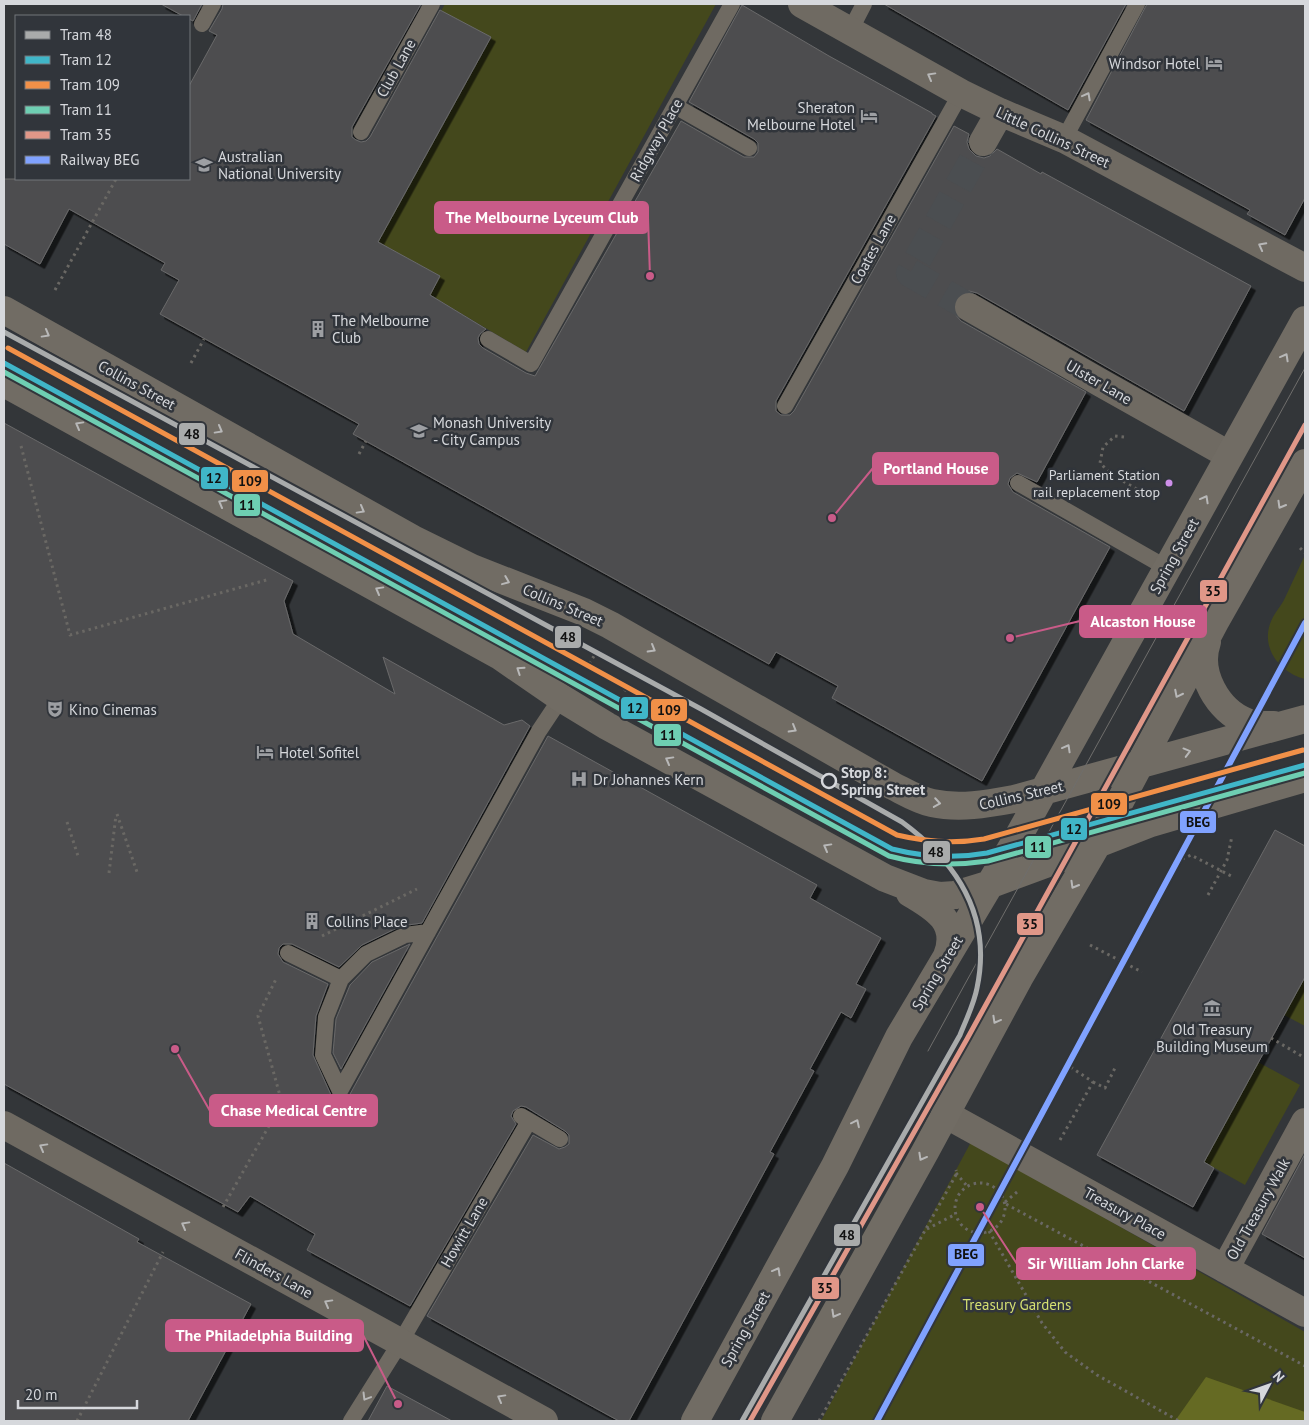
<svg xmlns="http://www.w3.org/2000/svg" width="1309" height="1425" viewBox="0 0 1309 1425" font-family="'PT Sans',sans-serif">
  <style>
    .green { fill: #44481c }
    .forest { fill: #656a23 }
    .building { fill: #4e4e4f; stroke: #69696a; filter: url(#shadow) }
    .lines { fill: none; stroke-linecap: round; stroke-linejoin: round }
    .street-tunnel { stroke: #4b4e51; stroke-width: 28; stroke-dasharray: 28 14; stroke-linecap: butt }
    .path { stroke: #6a6864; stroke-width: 3; stroke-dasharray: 2.5 4; stroke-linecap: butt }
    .lane { stroke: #6f6a62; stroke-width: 16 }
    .street { stroke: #6f6a62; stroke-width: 28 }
    .secondary { stroke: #716c64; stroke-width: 28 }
    .tram { stroke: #6f6e6c; stroke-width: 1 }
    .rail-1-casing { stroke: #31353b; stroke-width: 10 }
    .rail-1 { stroke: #80a2ff; stroke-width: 6 }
    .tram-1-casing { stroke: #31353b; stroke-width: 9 }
    .tram-2-casing { stroke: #31353b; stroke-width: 9 }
    .tram-3-casing { stroke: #31353b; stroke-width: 9 }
    .tram-4-casing { stroke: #31353b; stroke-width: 9 }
    .tram-5-casing { stroke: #31353b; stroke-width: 9 }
    .tram-1 { stroke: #a9abab; stroke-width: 5 }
    .tram-2 { stroke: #40b6c8; stroke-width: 5 }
    .tram-3 { stroke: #f19048; stroke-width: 5 }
    .tram-4 { stroke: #6eceb2; stroke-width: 5 }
    .tram-5 { stroke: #e09788; stroke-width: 5 }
    .oneway { stroke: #b7b7b7 }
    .oneway2 { stroke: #b8b8b8 }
    .bus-dot { fill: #ce8fe9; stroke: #31353b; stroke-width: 2 }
    .stop-dot { fill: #31353b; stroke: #d6d8dc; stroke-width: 2.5 }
    .labels { text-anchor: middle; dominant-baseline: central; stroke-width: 5; stroke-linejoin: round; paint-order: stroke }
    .bus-label { font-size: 14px; fill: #d6d8dc; stroke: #31353b; text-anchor: end }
    .poi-label { font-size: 15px; fill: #d6d8dc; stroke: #31353b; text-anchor: start }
    .street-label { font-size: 15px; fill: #d6d8dc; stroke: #31353b }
    .stop-label { font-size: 15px; font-weight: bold; fill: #d6d8dc; stroke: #31353b; text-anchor: start }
    .park-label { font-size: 15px; fill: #d5df71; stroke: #31353b }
    .leader { fill: none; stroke: #c95b88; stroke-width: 2 }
    .callout-dot { fill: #c95b88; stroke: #31353b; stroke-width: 2 }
    .callout { fill: #c95b88; stroke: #c95b88; stroke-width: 2 }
    .callout-label { font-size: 16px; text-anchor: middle; font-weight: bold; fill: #fff }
    .line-badge { stroke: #31353b; stroke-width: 2 }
    .pale-badge-label { font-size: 14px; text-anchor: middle; font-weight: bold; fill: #111 }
  </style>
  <defs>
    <filter id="shadow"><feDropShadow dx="4.5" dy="4.5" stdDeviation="0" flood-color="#0009"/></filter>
  </defs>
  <rect width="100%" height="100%" fill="#333639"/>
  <path class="green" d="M445,4H716L526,352L430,295L440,276L378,242L491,38L441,11Z
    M1305,555V679C1278,672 1258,645 1273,617C1276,611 1281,606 1284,600C1291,585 1298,570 1305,555Z
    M1305,977V1026L1284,1015Z
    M1258,1062L1300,1085L1245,1185L1204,1162Z
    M971,1142L1305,1332V1421H821Z"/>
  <path class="forest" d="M1206,1377L1305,1412V1421H1175Z"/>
  <path class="building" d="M161,4H202L193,21L189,19V16H183Z
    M223,4H421L352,127V137L356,140L361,142L366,141L370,137L440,10L491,37L378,242L440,276L430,295L486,329L480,334L478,338L479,344L483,348L526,373L535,376L681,121L744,157H754L758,152V143L754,139L689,102L742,5L829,56L932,113V114L936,116L776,401V411L781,415H790L794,411L954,126L969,134L967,142L969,149L976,156L984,158L990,156L997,149L1041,174L1042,172L1251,286L1184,411L977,293L969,291L962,293L955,300L953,308L955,314L961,321L1086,392L1037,482L1017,473L1010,478L1008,484L1013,492L1110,547L982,781L832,698L838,686L776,652L769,664L524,529L353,434L359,424L160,314L179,280L161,270L165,263L69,209L40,264L4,244V179H189V86L217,35L209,31L222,9Z
    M884,4H1126L1068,110Z
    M1147,4H1305V198L1285,235L1247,214L1250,210L1086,120Z
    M4,423L293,581L284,601L293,634L395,694L383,657L504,725L522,720L530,726L422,923L401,926L362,945L339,967L292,944H283L279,948L278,954L283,962L328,984L316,1016L313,1055L331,1095L335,1100H344L349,1096L548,736L817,885L810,898L881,938L856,984L866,989L851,1018L841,1012L810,1069L814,1071L770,1152L774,1154L629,1421H619L427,1316L533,1135L559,1149L565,1147L569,1144V1135L565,1131L526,1107L521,1106L513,1111L511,1116L516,1124L410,1306L307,1250L315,1234L250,1196L238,1212L4,1084Z
    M1275,830L1305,846V977L1204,1162L1214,1168L1193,1207L1097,1155Z
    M410,944L341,1069L333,1053L336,1019L350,985L372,962Z
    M1305,1154V1258L1262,1234Z
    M4,1163L139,1239L137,1242L251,1304L188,1421H4Z
    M387,1386L452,1421H368Z"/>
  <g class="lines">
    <path class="street-tunnel" d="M969,307L910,273L983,142"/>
    <path class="path" d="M55,290L116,179
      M191,363L204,339
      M1124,437L1115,436L1103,447L1100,463L1112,475L1144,493
      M21,446L70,635L270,579
      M359,454L366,441
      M1300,548L1305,553
      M594,656L589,664L628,685L623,695
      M117,814L137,872
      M67,822L78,856
      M109,873L116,815
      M1208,895L1227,860L1232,836
      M322,936L417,889
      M1090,945L1142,972
      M1271,1038L1305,1058
      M1093,1082L1105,1088L1116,1066
      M1060,1140L1093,1082L1072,1068L1070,1058L1071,1053L1176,865L1180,860L1191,855L1233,877
      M956,1173L967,1186
      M955 1208a25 25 0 1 1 50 0a25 25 0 1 1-50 0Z
      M1017,1192L1004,1203L1305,1366
      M223,1207L282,1103L258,1016L276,979
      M927,1229L956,1214
      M989,1231L1042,1323L1065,1352L1097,1375L1179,1421
      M77,1421L163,1252
      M819,1421L957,1173L956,1170"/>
    <path class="lane" d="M202,24L213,4
      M850,31L864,4
      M675,106L749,148
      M361,132L432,4
      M1064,139L1137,4
      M488,339L531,364L732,4
      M785,406L961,93
      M1018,483L1167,568
      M428,932L405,935L366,954L341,979L326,1017L323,1055L340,1091L539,731L561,698
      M288,953L341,979
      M521,1116L560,1139
      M351,1421L400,1343L529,1121"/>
    <path class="street" d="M802,4L961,93L1000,112L1064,139L1305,268
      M983,142L1000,112
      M969,307L1101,383L1229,455
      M945,1114L1305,1313
      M4,1125L544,1421
      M1225,1269L1305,1122"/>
    <path class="secondary" d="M4,310L413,539L472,568L584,612L610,625L893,786C905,792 918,800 932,803C959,809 987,804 1014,799L1305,719
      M4,383L500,656L561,698L607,726L885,878L924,893L940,896L955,895L991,884L1056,860L1151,823L1305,778
      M1207,642C1196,673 1218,711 1247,722C1256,726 1265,725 1274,725
      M910,893C936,908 960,923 947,956
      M695,1421L835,1166L899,1037L1018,837L1305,320
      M775,1421L925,1152L1019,978L1098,843L1216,620L1305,463"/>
    <path class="tram" d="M928,1051L1305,368"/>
    <g class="rail-1-casing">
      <path id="rail-1" d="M877,1421L1305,623"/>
    </g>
    <use href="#rail-1" class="rail-1"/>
    <g class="tram-1-casing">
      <path id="tram-1" d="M4,332L701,709L902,822C958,863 992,917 977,988C974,1004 966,1020 960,1035L742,1421"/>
    </g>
    <g class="tram-2-casing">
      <path id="tram-2" d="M4,363L892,849C924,857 954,859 987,853L1305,765"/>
    </g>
    <g class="tram-3-casing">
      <path id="tram-3" d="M8,348L897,835C926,842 954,844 984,839L1303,750"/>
    </g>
    <g class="tram-4-casing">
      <path id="tram-4" d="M4,372L889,856C922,865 954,866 988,861L1305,773"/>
    </g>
    <g class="tram-5-casing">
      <path id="tram-5" d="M750,1421L967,1039L1305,425"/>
    </g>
    <use href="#tram-1" class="tram-1"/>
    <use href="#tram-2" class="tram-2"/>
    <use href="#tram-3" class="tram-3"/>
    <use href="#tram-4" class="tram-4"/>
    <use href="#tram-5" class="tram-5"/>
  </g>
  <defs><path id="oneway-chevron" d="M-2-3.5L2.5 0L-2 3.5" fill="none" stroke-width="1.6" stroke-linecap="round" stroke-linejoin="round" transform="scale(1.25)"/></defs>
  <g class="oneway">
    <use href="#oneway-chevron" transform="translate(931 76) rotate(-151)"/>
    <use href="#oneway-chevron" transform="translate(1087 96) rotate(-62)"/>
    <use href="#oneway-chevron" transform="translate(1262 246) rotate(-152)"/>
    <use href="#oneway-chevron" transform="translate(43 1147) rotate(-151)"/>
    <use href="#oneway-chevron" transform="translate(185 1225) rotate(-151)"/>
    <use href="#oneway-chevron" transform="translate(328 1303) rotate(-151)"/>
    <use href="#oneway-chevron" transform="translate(366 1397) rotate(121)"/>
    <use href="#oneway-chevron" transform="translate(501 1398) rotate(-151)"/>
  </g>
  <g class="oneway2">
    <use href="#oneway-chevron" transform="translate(46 334) rotate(29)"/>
    <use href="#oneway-chevron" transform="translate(1285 357) rotate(-61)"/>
    <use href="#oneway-chevron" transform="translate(79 425) rotate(-151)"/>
    <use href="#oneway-chevron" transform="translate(219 430) rotate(29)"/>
    <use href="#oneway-chevron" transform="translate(1205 499) rotate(-61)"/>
    <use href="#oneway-chevron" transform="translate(222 503) rotate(-151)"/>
    <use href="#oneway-chevron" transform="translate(1281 505) rotate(120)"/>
    <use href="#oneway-chevron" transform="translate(361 510) rotate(29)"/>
    <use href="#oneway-chevron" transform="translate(506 581) rotate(22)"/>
    <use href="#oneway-chevron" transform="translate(379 590) rotate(-151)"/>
    <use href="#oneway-chevron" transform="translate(652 649) rotate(30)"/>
    <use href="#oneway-chevron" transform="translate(520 670) rotate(-146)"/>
    <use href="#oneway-chevron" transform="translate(1178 694) rotate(117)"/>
    <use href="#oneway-chevron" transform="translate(793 729) rotate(30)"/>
    <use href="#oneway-chevron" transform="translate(1067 748) rotate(-61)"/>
    <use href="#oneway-chevron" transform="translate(1187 752) rotate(-15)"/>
    <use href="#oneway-chevron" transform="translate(669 760) rotate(-151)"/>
    <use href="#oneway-chevron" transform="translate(937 803) rotate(9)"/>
    <use href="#oneway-chevron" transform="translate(827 847) rotate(-151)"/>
    <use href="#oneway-chevron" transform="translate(1074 885) rotate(120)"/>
    <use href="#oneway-chevron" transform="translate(996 1020) rotate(119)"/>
    <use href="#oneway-chevron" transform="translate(856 1123) rotate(-64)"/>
    <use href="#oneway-chevron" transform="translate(922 1157) rotate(119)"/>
    <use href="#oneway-chevron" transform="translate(777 1271) rotate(-61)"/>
    <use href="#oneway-chevron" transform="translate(835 1314) rotate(119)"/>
  </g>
  <defs>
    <g id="hotel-bare" transform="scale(1.35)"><path d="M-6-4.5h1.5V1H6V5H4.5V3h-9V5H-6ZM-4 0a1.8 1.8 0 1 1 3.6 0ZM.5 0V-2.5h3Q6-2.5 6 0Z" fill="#9d9fa3" stroke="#31353b" stroke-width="2.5" paint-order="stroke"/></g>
    <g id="university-bare" transform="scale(1.35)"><path d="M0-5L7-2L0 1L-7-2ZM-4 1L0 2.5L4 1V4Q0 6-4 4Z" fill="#9d9fa3" stroke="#31353b" stroke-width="2.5" paint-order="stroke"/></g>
    <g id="building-bare" transform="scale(1.35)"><path d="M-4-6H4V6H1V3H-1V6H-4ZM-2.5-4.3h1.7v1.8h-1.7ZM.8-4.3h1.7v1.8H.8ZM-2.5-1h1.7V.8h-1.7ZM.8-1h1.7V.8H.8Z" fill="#9d9fa3" stroke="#31353b" stroke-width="2.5" paint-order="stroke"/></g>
    <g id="theatre-bare" transform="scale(1.35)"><path d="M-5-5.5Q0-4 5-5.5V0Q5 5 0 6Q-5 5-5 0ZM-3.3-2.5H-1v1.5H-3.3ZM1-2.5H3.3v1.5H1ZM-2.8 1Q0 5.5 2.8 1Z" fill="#9d9fa3" stroke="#31353b" stroke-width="2.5" paint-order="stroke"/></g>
    <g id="hospital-bare" transform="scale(1.35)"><path d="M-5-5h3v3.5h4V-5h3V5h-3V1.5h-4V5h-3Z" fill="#9d9fa3" stroke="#31353b" stroke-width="2.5" paint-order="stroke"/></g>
    <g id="museum-bare" transform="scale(1.35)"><path d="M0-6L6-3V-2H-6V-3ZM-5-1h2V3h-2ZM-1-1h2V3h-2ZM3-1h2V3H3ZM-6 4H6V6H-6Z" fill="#9d9fa3" stroke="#31353b" stroke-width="2.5" paint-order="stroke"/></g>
  </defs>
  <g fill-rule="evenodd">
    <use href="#hotel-bare" x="1214" y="63"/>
    <use href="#hotel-bare" x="869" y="116"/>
    <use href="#university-bare" x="204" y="165"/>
    <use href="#building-bare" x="318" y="329"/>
    <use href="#university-bare" x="419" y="431"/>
    <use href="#theatre-bare" x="55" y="709"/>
    <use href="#hotel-bare" x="265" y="752"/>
    <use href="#hospital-bare" x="579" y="779"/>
    <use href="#building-bare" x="312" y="921"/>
    <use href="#museum-bare" x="1212" y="1008"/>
  </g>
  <circle class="bus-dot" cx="1169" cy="483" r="4.5"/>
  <circle class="stop-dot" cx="829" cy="781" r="7"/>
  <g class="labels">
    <g class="bus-label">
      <text x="1160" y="475">Parliament Station<tspan x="1160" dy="17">rail replacement stop</tspan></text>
    </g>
    <g class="poi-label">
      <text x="1200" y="63" text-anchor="end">Windsor Hotel</text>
      <text x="855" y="107" text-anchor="end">Sheraton<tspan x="855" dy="17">Melbourne Hotel</tspan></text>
      <text x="218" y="156">Australian<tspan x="218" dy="17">National University</tspan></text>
      <text x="332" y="320">The Melbourne<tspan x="332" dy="17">Club</tspan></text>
      <text x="433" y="422">Monash University<tspan x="433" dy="17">- City Campus</tspan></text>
      <text x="69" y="709">Kino Cinemas</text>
      <text x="279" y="752">Hotel Sofitel</text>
      <text x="593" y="779">Dr Johannes Kern</text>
      <text x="326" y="921">Collins Place</text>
      <text x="1212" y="1029" text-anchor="middle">Old Treasury<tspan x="1212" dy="17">Building Museum</tspan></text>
    </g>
    <g class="street-label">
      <text transform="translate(396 68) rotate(-61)">Club Lane</text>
      <text transform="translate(1053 137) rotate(25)">Little Collins Street</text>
      <text transform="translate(656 140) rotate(-61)">Ridgway Place</text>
      <text transform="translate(873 249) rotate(-61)">Coates Lane</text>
      <text transform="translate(1099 382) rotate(30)">Ulster Lane</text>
      <text transform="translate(137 385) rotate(29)">Collins Street</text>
      <text transform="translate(1174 556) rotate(-61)">Spring Street</text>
      <text transform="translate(563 605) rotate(23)">Collins Street</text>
      <text transform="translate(1021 795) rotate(-13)">Collins Street</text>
      <text transform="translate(937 973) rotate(-59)">Spring Street</text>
      <text transform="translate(1258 1209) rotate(-61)">Old Treasury Walk</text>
      <text transform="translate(1125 1213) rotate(29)">Treasury Place</text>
      <text transform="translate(464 1232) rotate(-60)">Howitt Lane</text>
      <text transform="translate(274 1273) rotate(29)">Flinders Lane</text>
      <text transform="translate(745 1329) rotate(-61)">Spring Street</text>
    </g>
    <g class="stop-label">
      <text x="841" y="772">Stop 8:<tspan x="841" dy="17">Spring Street</tspan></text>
    </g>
    <g class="park-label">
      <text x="1017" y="1304">Treasury Gardens</text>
    </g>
  </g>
  <path class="leader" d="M650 276L648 218M832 518L873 468M1010 638L1080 621M175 1049L210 1111M980 1207L1017 1264M398 1404L363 1335"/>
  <g class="callout-dot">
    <circle cx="650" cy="276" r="5"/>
    <circle cx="832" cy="518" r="5"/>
    <circle cx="1010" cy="638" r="5"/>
    <circle cx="175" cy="1049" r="5"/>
    <circle cx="980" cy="1207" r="5"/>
    <circle cx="398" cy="1404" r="5"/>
  </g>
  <g class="callout">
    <rect x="435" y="202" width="213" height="31" rx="5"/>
    <rect x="873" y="453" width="125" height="31" rx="5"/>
    <rect x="1080" y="606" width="126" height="31" rx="5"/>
    <rect x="210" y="1095" width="167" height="31" rx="5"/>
    <rect x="1017" y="1248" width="178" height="31" rx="5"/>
    <rect x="166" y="1320" width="197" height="31" rx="5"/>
  </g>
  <g class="callout-label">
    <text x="542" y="223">The Melbourne Lyceum Club</text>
    <text x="936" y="474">Portland House</text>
    <text x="1143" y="627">Alcaston House</text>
    <text x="294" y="1116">Chase Medical Centre</text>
    <text x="1106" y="1269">Sir William John Clarke</text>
    <text x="264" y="1341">The Philadelphia Building</text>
  </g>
  <g class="line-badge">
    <rect x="178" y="422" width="28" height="24" rx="5" fill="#a9abab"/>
    <rect x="200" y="466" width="29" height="24" rx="5" fill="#40b6c8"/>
    <rect x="231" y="469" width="38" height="24" rx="5" fill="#f19048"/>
    <rect x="233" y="493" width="28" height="24" rx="5" fill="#6eceb2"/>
    <rect x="1199" y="579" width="29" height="24" rx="5" fill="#e09788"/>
    <rect x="554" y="625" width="28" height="24" rx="5" fill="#a9abab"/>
    <rect x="620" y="696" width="29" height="24" rx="5" fill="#40b6c8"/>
    <rect x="650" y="698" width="38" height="24" rx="5" fill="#f19048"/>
    <rect x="653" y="723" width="29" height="24" rx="5" fill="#6eceb2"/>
    <rect x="1090" y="792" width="38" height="24" rx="5" fill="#f19048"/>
    <rect x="1179" y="810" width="38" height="24" rx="5" fill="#80a2ff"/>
    <rect x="1060" y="817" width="28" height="24" rx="5" fill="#40b6c8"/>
    <rect x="1024" y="835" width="28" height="24" rx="5" fill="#6eceb2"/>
    <rect x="922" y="840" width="29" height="24" rx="5" fill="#a9abab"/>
    <rect x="1016" y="912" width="28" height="24" rx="5" fill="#e09788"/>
    <rect x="833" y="1223" width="28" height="24" rx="5" fill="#a9abab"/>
    <rect x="947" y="1243" width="38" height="24" rx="5" fill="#80a2ff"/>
    <rect x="811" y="1276" width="29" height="24" rx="5" fill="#e09788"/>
  </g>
  <g class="pale-badge-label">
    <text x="192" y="439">48</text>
    <text x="214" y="483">12</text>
    <text x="250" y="486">109</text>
    <text x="247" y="510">11</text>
    <text x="1213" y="596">35</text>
    <text x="568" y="642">48</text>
    <text x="635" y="713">12</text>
    <text x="669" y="715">109</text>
    <text x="668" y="740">11</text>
    <text x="1109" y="809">109</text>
    <text x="1198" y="827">BEG</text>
    <text x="1074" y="834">12</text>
    <text x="1038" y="852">11</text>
    <text x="936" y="857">48</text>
    <text x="1030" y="929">35</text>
    <text x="847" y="1240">48</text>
    <text x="966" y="1259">BEG</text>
    <text x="825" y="1293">35</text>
  </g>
  <rect width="1309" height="1425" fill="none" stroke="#d6d8dc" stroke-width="10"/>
  <rect x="15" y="15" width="175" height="165" fill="#31353b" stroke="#73767b"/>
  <rect x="25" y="31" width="25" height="8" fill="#a9abab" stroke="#73767b"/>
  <text x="60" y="40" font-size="15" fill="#d6d8dc">Tram 48</text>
  <rect x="25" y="56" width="25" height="8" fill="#40b6c8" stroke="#73767b"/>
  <text x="60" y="65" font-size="15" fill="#d6d8dc">Tram 12</text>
  <rect x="25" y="81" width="25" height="8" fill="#f19048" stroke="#73767b"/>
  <text x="60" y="90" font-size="15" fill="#d6d8dc">Tram 109</text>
  <rect x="25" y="106" width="25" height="8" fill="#6eceb2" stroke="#73767b"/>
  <text x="60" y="115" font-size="15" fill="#d6d8dc">Tram 11</text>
  <rect x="25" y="131" width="25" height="8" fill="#e09788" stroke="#73767b"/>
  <text x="60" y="140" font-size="15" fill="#d6d8dc">Tram 35</text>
  <rect x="25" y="156" width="25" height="8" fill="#80a2ff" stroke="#73767b"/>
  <text x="60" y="165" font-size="15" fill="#d6d8dc">Railway BEG</text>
  <g transform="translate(1269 1385) rotate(49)" stroke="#31353b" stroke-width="4" paint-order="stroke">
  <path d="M0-4L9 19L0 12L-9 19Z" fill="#d6d8dc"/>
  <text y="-8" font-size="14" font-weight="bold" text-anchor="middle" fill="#d6d8dc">N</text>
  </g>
  <path d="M18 1400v8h119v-8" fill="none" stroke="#d6d8dc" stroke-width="2.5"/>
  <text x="25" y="1400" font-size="15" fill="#d6d8dc" stroke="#31353b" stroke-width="4" paint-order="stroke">20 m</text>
</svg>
